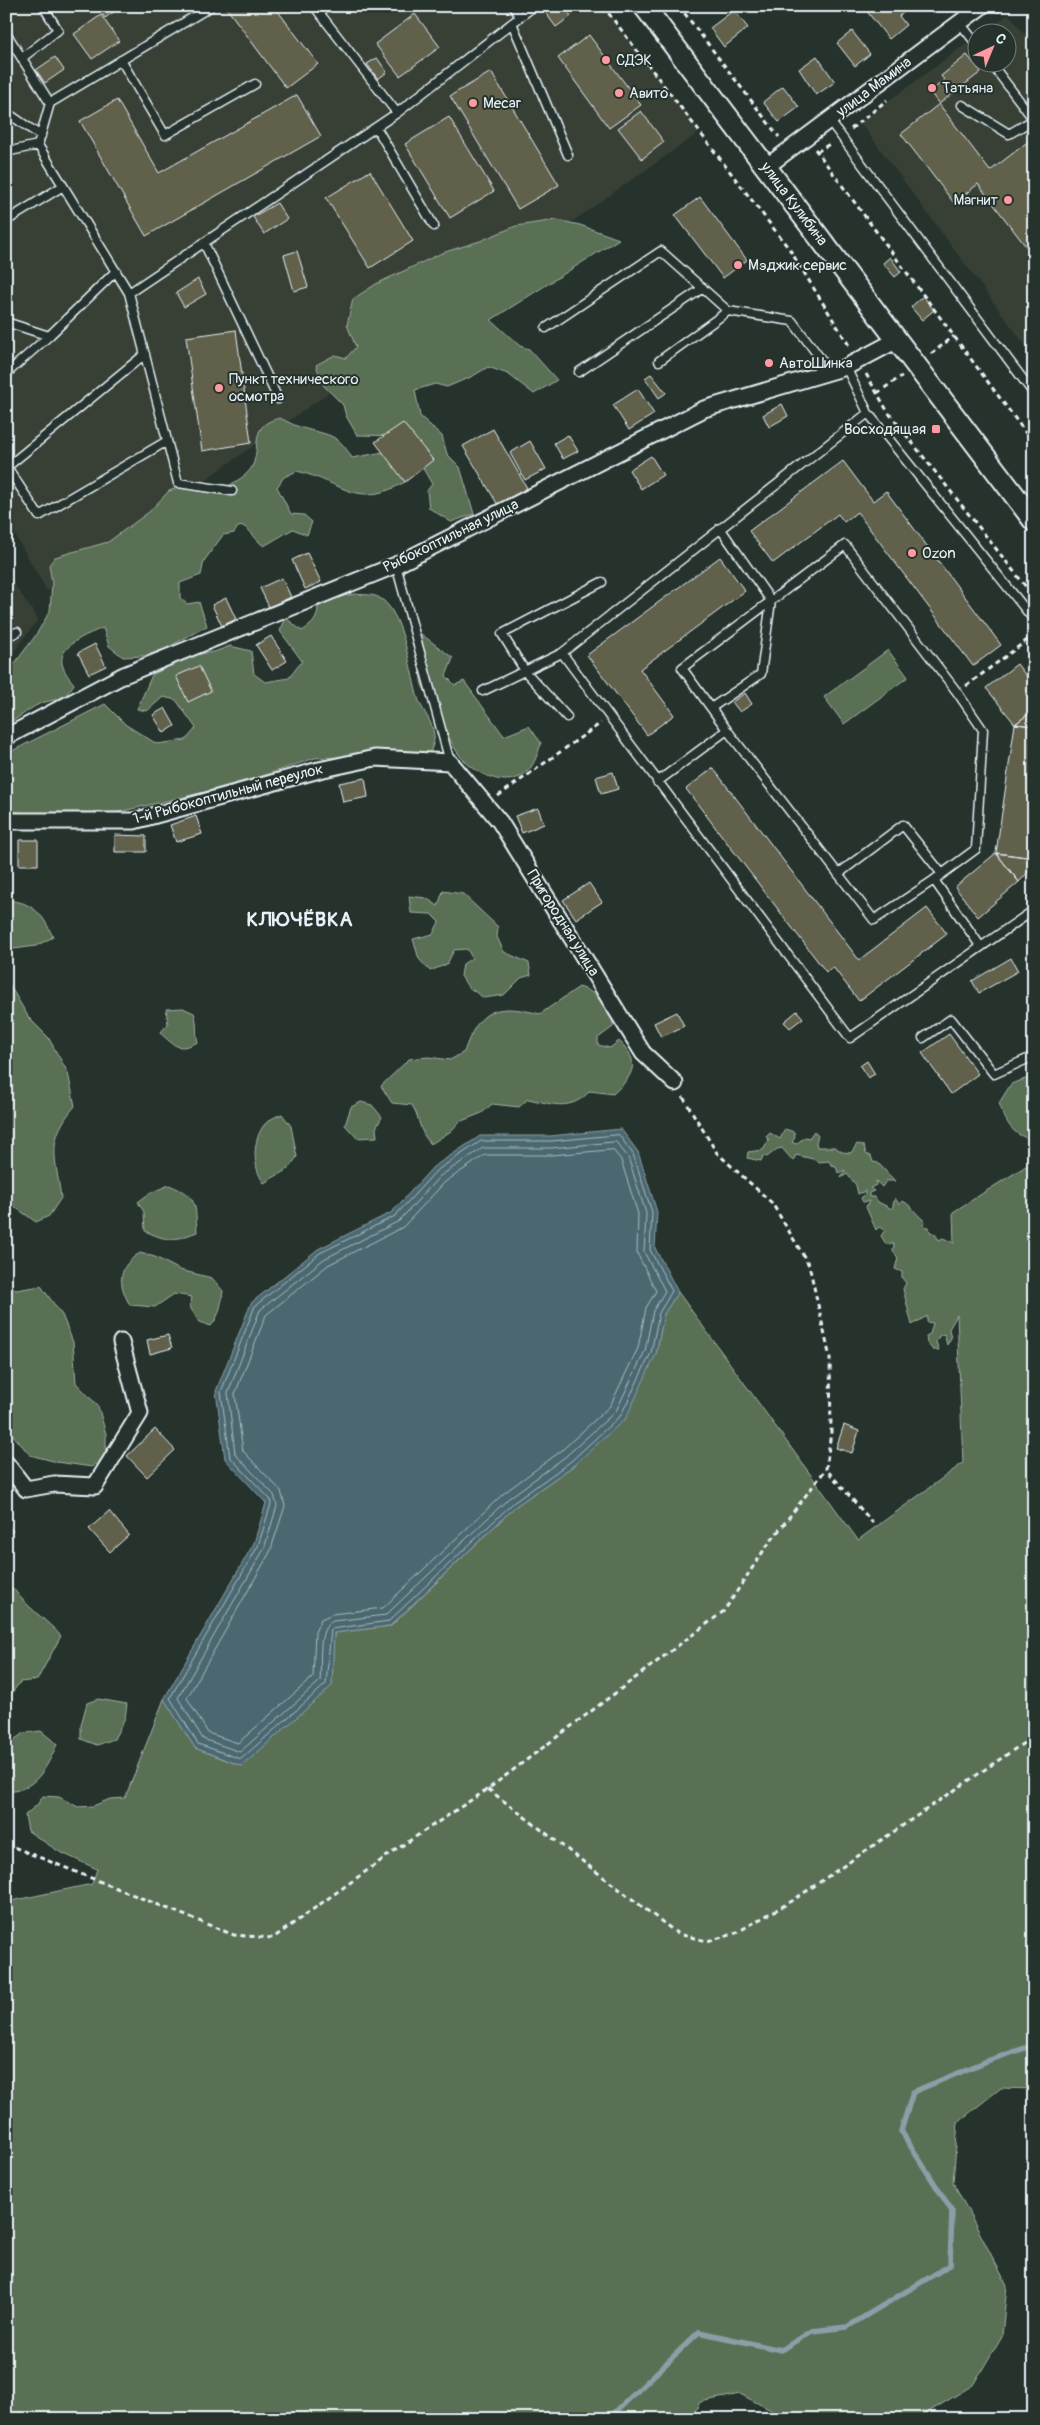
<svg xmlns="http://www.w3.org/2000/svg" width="1040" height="2425" viewBox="0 0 1040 2425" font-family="Pangolin,sans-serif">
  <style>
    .built { fill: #374036 }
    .green { fill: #5a7054; stroke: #a1b0a6 }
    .water { fill: #4b6871; stroke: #8a9fa7 }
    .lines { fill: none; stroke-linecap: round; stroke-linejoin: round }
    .shore { stroke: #a9bac2; stroke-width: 1 }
    .stream { stroke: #8a9fa7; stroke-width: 5.5 }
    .building { fill: #60604b; stroke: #e8f1f8 }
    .lane-casing { stroke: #e8f1f8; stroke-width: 11 }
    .street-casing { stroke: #e8f1f8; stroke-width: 19 }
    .secondary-casing { stroke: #e8f1f8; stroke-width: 24 }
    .path { stroke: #e8f1f8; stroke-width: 3; stroke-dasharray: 5 4; stroke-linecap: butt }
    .lane { stroke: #26332d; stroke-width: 8 }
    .street { stroke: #26332d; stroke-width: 15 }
    .secondary { stroke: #26332d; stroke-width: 20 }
    .poi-dot { fill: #ff9aa2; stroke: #26332d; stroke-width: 2 }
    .labels { text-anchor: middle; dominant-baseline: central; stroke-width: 4; stroke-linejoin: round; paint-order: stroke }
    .poi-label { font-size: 15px; fill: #e8f1f8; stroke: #26332d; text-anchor: start }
    .street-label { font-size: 15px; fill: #e8f1f8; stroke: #26332d }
    .district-label { font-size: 20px; font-weight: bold; letter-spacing: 1px; fill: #e8f1f8; stroke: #26332d }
  </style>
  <rect width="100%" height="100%" fill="#26332d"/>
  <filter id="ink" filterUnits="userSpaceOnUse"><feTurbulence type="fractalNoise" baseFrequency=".02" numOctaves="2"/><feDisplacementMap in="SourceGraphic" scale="10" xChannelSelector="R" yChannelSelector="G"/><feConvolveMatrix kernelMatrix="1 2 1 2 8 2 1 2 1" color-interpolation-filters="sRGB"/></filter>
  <g filter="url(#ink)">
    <path class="built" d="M6,6H603L701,131L47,591L6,519Z
      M1009,14L1024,34L1034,28V357L860,122L977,36L978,62H1008V32H983Z
      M6,572L38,619L6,662Z"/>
    <path class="green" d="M556,220L580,225L619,239L491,320L520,346L529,349L557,380L534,394L508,374L488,367L473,376L447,387L435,384L415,390L420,416L442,436L447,454L460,467L474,514L451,522L429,508L427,491L432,484L404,436L357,435L346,416L343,405L324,386L316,365L335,355L346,358L356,347L347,325L353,299L376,284L442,253L480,241L516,226Z
      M280,418C288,422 297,427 306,429C330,435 339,435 352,458L394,450L405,482C357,510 342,482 297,471L284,477L277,487L291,514L304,515L312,522L307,535L293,529L264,546C255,540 252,531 243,526L238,527L234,533L223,535L204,561L201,575L180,583V598L187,604L199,602L207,626L165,649L144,656L123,657L109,646L103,628C88,634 55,646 63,667C65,673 70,679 74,684C72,687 70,691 67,694C60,700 53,700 45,702C30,706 20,719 6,724V675L36,635L50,611L52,582L49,565L55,557L108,542L149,512L169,491L191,483L217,492C227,486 246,478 252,467C262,445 248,425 280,418Z
      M355,594C361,595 372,594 378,597C405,610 410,676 419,701C424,713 433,722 434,736C435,741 431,749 430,754L370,752L341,757L315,758L239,784L110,814L47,816L6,810V755L14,750L105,704L126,725L157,744L186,740L196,728L176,700L163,697L147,711L137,709L152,675L190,655L214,652L230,646L251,651L254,674L265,682L289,678L302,661L280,631L286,618L302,631C313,624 317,620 318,607L338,597Z
      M417,631L453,658L446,676L455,685L464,681L504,736L529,726L541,743C538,753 535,763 528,771C508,791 475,774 460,756C449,742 444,724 436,708C433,700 425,693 422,685C418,668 418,648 417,631Z
      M888,650L908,677L844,724L824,697Z
      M443,891L463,894L498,927L497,937L504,952L529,963L531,975L521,978L504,995L484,998L468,987L461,976L463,964L472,958L467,949L454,950L447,964L430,971L419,959L413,939L433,934L439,922L431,914L411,913L409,896L426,898L438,906Z
      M6,898C12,902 19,901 25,904C41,911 46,922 53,937L36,946L6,950Z
      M6,979L29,1018L48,1037L68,1073L75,1106C45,1141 56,1157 61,1198L49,1216L36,1222L15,1207L6,1191Z
      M579,987C597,992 613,1008 613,1027L598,1038V1045L610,1048L619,1041C642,1062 633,1076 613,1094L590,1091C570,1112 553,1104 528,1099L519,1107L492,1104L482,1113L459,1122L451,1131L431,1144C418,1131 421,1120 412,1105L392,1103L381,1086L409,1059L428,1057L450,1060L464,1052C479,1008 496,1003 540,1014Z
      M183,1008L194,1013C198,1023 195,1032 198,1042C178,1052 175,1046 160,1033L168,1024L166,1009Z
      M1034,1076V1139C1012,1137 1006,1122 999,1103L1011,1084Z
      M361,1102L372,1105L382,1117L376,1128L377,1137L357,1138L345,1125L351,1107Z
      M282,1114L291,1126L297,1157L288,1169L264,1183C252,1168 252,1139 265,1124C269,1119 277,1116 282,1114Z
      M785,1129L794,1132L795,1137L792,1142L796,1144L805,1137L809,1138L814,1131L818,1136L816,1142L817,1147H835L842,1152L851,1153L857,1144L864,1146L866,1154L871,1156L873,1162L878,1163L895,1181H886L882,1187L876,1181V1185L870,1188L874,1191L869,1193V1197H875L878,1202L892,1209L895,1198L899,1204L902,1201C910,1203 917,1216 925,1221L924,1226L929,1227L930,1232L935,1234L939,1240L943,1238L954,1243L953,1212L1034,1161V2089L1001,2088L958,2122L953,2182L1007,2285L1002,2336L973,2385L917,2419H788L740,2394L700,2402L691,2419H6V1902L92,1884L97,1869L58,1851L28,1831L25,1815L37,1805L43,1796L59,1797L78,1807L93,1806L110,1799L125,1798L164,1699L195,1748L242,1766L331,1686L334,1633L391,1626L516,1506L573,1466L656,1354L664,1314L678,1292L858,1540L963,1463L957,1315L949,1329L951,1338L947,1345L944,1334L939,1336L936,1342L939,1350H933L927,1343L926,1336L930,1334L933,1323L927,1322V1316L912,1325L903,1289L906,1283L902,1278V1272L895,1269L898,1258L893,1251L894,1244H886L881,1236L885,1230L879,1227L876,1230L866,1207L869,1201L863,1202L861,1198L865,1194V1191L858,1194L856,1185L847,1174L841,1178L845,1170L838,1173L836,1166L831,1165L829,1161L819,1162L813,1159L796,1155L793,1161L782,1148L777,1149L767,1157L763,1156L761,1161L747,1158L748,1152L763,1150L769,1140L766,1137L770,1133L780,1139Z
      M169,1185C199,1197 195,1204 197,1232C173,1241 169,1242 145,1231L144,1212L138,1202L150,1193Z
      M140,1253L155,1257L180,1270L212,1278L223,1291C221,1305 220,1315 211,1326L199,1322L190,1307L192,1297L174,1294L155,1307L130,1305C117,1283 118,1266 140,1253Z
      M6,1283L16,1290L41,1286L62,1315L73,1342L76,1383L98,1406L106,1434V1456L92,1467L57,1462L30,1455L6,1427Z
      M6,1587L13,1588C26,1607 46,1619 61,1636L37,1680L20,1682L9,1697L6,1704Z
      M98,1699L127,1704L125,1718L114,1739L97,1745L81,1739V1725L87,1703Z
      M41,1731L57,1744C47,1768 35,1791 6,1792V1745L24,1733Z"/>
    <path class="water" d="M621,1129L638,1152L657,1212L655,1248L678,1292L664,1314L656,1354L626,1418L573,1466L516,1506L390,1626L334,1633L332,1686L242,1766L195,1748L164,1699L254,1543L266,1503L225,1459L216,1391L251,1303L318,1249L392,1212L433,1167L480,1136H550Z"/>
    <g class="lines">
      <path class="shore" d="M619,1135L633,1154L652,1212L650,1250L672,1291L659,1313L651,1353L621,1415L570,1462L513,1503L389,1621L331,1629L326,1684L241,1759L198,1744L170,1698L258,1546L271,1504L270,1499L230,1457L221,1392L255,1306L320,1253L395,1216L436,1171L481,1141H551Z
        M616,1142L628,1157L646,1213L644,1252L665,1291L653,1311L645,1351L616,1411L565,1457L509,1498L386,1615L333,1621C316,1627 322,1665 320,1681L240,1752L203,1739L178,1698L264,1549L277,1506L274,1495L235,1454L228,1393L260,1310L324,1259L399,1221L440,1176L483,1148H551Z
        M613,1150L621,1160L638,1214L637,1253L656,1291L646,1308L638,1348L610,1406L561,1451L504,1493L383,1608L332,1614L321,1619L315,1632L313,1677L238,1743L208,1733L187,1698L270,1552L285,1506L281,1491L243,1451L235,1394L266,1315L328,1265L403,1227L445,1182L485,1155H551Z"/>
      <path class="stream" d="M608,2419L699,2332L781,2350L812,2331L847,2327L950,2265L952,2211L901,2131L913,2092L987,2061L1034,2045"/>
    </g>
    <path class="building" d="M97,6H122L105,18Z
      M225,6H274L318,64L286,88Z
      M553,6H564L571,16L556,27L545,12Z
      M869,6H904L907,10L899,16L906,25L889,39L865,9Z
      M734,10L748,28L724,47L710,28Z
      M415,14L440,47L400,76L375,44Z
      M101,15L119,41L92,59L74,34Z
      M852,31L870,54L855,66L837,43Z
      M589,35L641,105L609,128L558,58Z
      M967,55L981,72L939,104L930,92L944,80L941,76Z
      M817,56L835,82L816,95L799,69Z
      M55,57L64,70L45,83L36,70Z
      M377,58L387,72L378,79L367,64Z
      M491,72L559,185L518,209L450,96Z
      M783,86L799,107L779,122L763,102Z
      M297,95L321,136L146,236L80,121L117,100L159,173Z
      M939,104L990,171L1034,137V257L978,184L954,203L901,134Z
      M641,111L664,142L642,159L618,128Z
      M449,117L494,191L450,218L405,144Z
      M370,171L413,241L370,268L326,198Z
      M700,197L747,260L723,278L675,215Z
      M277,203L287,219L264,234L253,217Z
      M297,251L308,287L294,291L284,255Z
      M890,257L901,272L895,277L883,263Z
      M198,279L206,294L184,307L176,293Z
      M923,296L934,310L922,320L911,307Z
      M236,330L251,443L202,451L186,337Z
      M651,374L666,393L659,398L645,378Z
      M638,389L654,414L629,430L613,405Z
      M782,404L788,416L769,427L763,415Z
      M403,423L433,460L405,482L375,442Z
      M493,429L527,488L498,505L463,446Z
      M568,435L578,451L563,459L554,443Z
      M530,441L546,469L525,480L510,453Z
      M651,456L663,475L641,489L629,470Z
      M843,461L873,501L886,491L1001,645L973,666L857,512L844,522L838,514L773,563L749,531Z
      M307,553L321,582L305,589L292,560Z
      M720,557L745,591L640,669L674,715L647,735L587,655Z
      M282,578L291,597L269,607L260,588Z
      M226,598L236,619L222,626L212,605Z
      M271,636L287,661L272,670L256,645Z
      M95,644L106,666L89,674L78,653Z
      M1017,664L1034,686V710L1015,724L986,688Z
      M199,666L211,691L188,702L176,676Z
      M745,693L752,704L740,712L732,702Z
      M165,708L175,726L164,733L153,715Z
      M1034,710V726L1015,724Z
      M1015,724L1034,726V858L996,853Z
      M713,768L859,960L927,908L947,934L859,1001L833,967L826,972L686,789Z
      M613,772L618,789L601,794L596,777Z
      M365,778L368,797L343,802L339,783Z
      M538,808L544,824L522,833L515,816Z
      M196,816L202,834L176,842L170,825Z
      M115,835L146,836V852H115Z
      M19,840H38V865H19Z
      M996,853L1034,858V866L1019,882Z
      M996,853L1019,882L978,917L955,887Z
      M589,883L602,902L576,919L563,900Z
      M1011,958L1018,971L979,993L972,981Z
      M797,1011L803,1018L790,1028L784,1022Z
      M677,1012L684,1026L661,1037L654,1023Z
      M949,1034L978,1074L951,1094L922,1053Z
      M867,1061L875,1074L868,1078L860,1066Z
      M168,1335L172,1348L150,1354L147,1340Z
      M844,1425L859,1431L852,1453L836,1448Z
      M155,1429L175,1450L147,1477L127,1456Z
      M109,1511L129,1535L110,1552L89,1529Z
      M6,1524L13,1531L6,1537Z"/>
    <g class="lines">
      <g class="lane-casing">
        <path id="lane" d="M314,6L397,113
          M513,6L520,17
          M512,23L568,155
          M960,23L978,46
          M6,33L50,103L38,145L129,293L178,483L232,491
          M22,58L58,30L43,6
          M121,60L165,135L255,84
          M990,62L1034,120
          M50,103L210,7
          M962,105L1009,134L1033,120
          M6,112L41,136
          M829,120L1034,394
          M376,127L434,226
          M6,152L38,145
          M6,221L63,186
          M204,243L278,399
          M129,293L397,113L534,6
          M6,322L49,336L116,271
          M546,328L661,251L728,311L792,321L830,371
          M145,354L7,467L39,516L167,441
          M659,361L728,311
          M846,367L868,413L1034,620
          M579,372L703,288
          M6,374L49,336
          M868,413L562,653L850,1038L1034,910
          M396,565L450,762
          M6,637L17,632
          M483,691L562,653
          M711,708L761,674L771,601L720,528
          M567,717L525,671L502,634L602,582
          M727,730L874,920L934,880
          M657,782L727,730L682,668L845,545L957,692L983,730L976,849L934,880L981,947
          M838,874L903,825L942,874
          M923,1038L951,1019L994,1074L1034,1056"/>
      </g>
      <g class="street-casing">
        <path id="street" d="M766,167L982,6
          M6,737L124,675L396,565L704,409L846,367L897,340
          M6,821H134L319,770L375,758L450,762L500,822L643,1053L675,1083
          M6,1463L26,1489L54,1484L95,1486L140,1413L121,1342"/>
      </g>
      <g class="secondary-casing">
        <path id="secondary" d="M644,6L1034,521"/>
      </g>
      <path class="path" d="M603,6L790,250L850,347
        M679,6L779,137
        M997,12L1006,6
        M851,129L887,100
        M815,149L1034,444
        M817,152L831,143
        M931,354L954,336
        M866,374L888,412L1027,588
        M877,393L902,376
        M966,686L1034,635
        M498,796L601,723
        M683,1097L717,1153L772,1203L809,1265L830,1358L831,1432L826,1469L873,1523
        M488,1789L678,1934L707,1941L734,1934L792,1901L1034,1736
        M6,1844L234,1935L273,1938L397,1849L488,1789L724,1611L764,1550L826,1469"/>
      <use href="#lane" class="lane"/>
      <use href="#street" class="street"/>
      <use href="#secondary" class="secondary"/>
    </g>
  </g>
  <g class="poi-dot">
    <circle cx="606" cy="60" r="5"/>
    <circle cx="932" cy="88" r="5"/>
    <circle cx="619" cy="93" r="5"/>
    <circle cx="473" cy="103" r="5"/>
    <circle cx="1008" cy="200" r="5"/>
    <circle cx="738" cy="265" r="5"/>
    <circle cx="769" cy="363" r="5"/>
    <circle cx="219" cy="388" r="5"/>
    <rect x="931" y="424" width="10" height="10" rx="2.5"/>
    <circle cx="912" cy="553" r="5"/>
  </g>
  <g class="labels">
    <g class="poi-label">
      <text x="616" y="60">СДЭК</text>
      <text x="942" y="88">Татьяна</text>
      <text x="629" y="93">Авито</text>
      <text x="483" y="103">Mecar</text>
      <text x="998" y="200" text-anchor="end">Магнит</text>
      <text x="748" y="265">Мэджик сервис</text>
      <text x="779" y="363">АвтоШинка</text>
      <text x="229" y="379">Пункт технического<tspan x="229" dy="17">осмотра</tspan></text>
      <text x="926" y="429" text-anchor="end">Восходящая</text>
      <text x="922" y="553">Ozon</text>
    </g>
    <g class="street-label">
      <text transform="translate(874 87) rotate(-37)">улица Мамина</text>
      <text transform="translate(794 204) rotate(53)">улица Кулибина</text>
      <text transform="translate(451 536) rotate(-26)">Рыбокоптильная улица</text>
      <text transform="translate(228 794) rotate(-15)">1-й Рыбокоптильный переулок</text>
      <text transform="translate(563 923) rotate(58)">Пригородная улица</text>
    </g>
    <g class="district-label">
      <text x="300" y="919">КЛЮЧЁВКА</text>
    </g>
  </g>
  <rect width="1040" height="2425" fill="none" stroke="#26332d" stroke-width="25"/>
  <rect x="12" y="12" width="1015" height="2400" fill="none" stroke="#e8f1f8" stroke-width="2" filter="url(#ink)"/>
  <g transform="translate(992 48) rotate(44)"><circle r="24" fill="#26332d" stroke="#747f7e"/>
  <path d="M0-4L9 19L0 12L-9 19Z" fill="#ff9aa2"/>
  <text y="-8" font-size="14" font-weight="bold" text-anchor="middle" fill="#e8f1f8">С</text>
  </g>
</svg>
